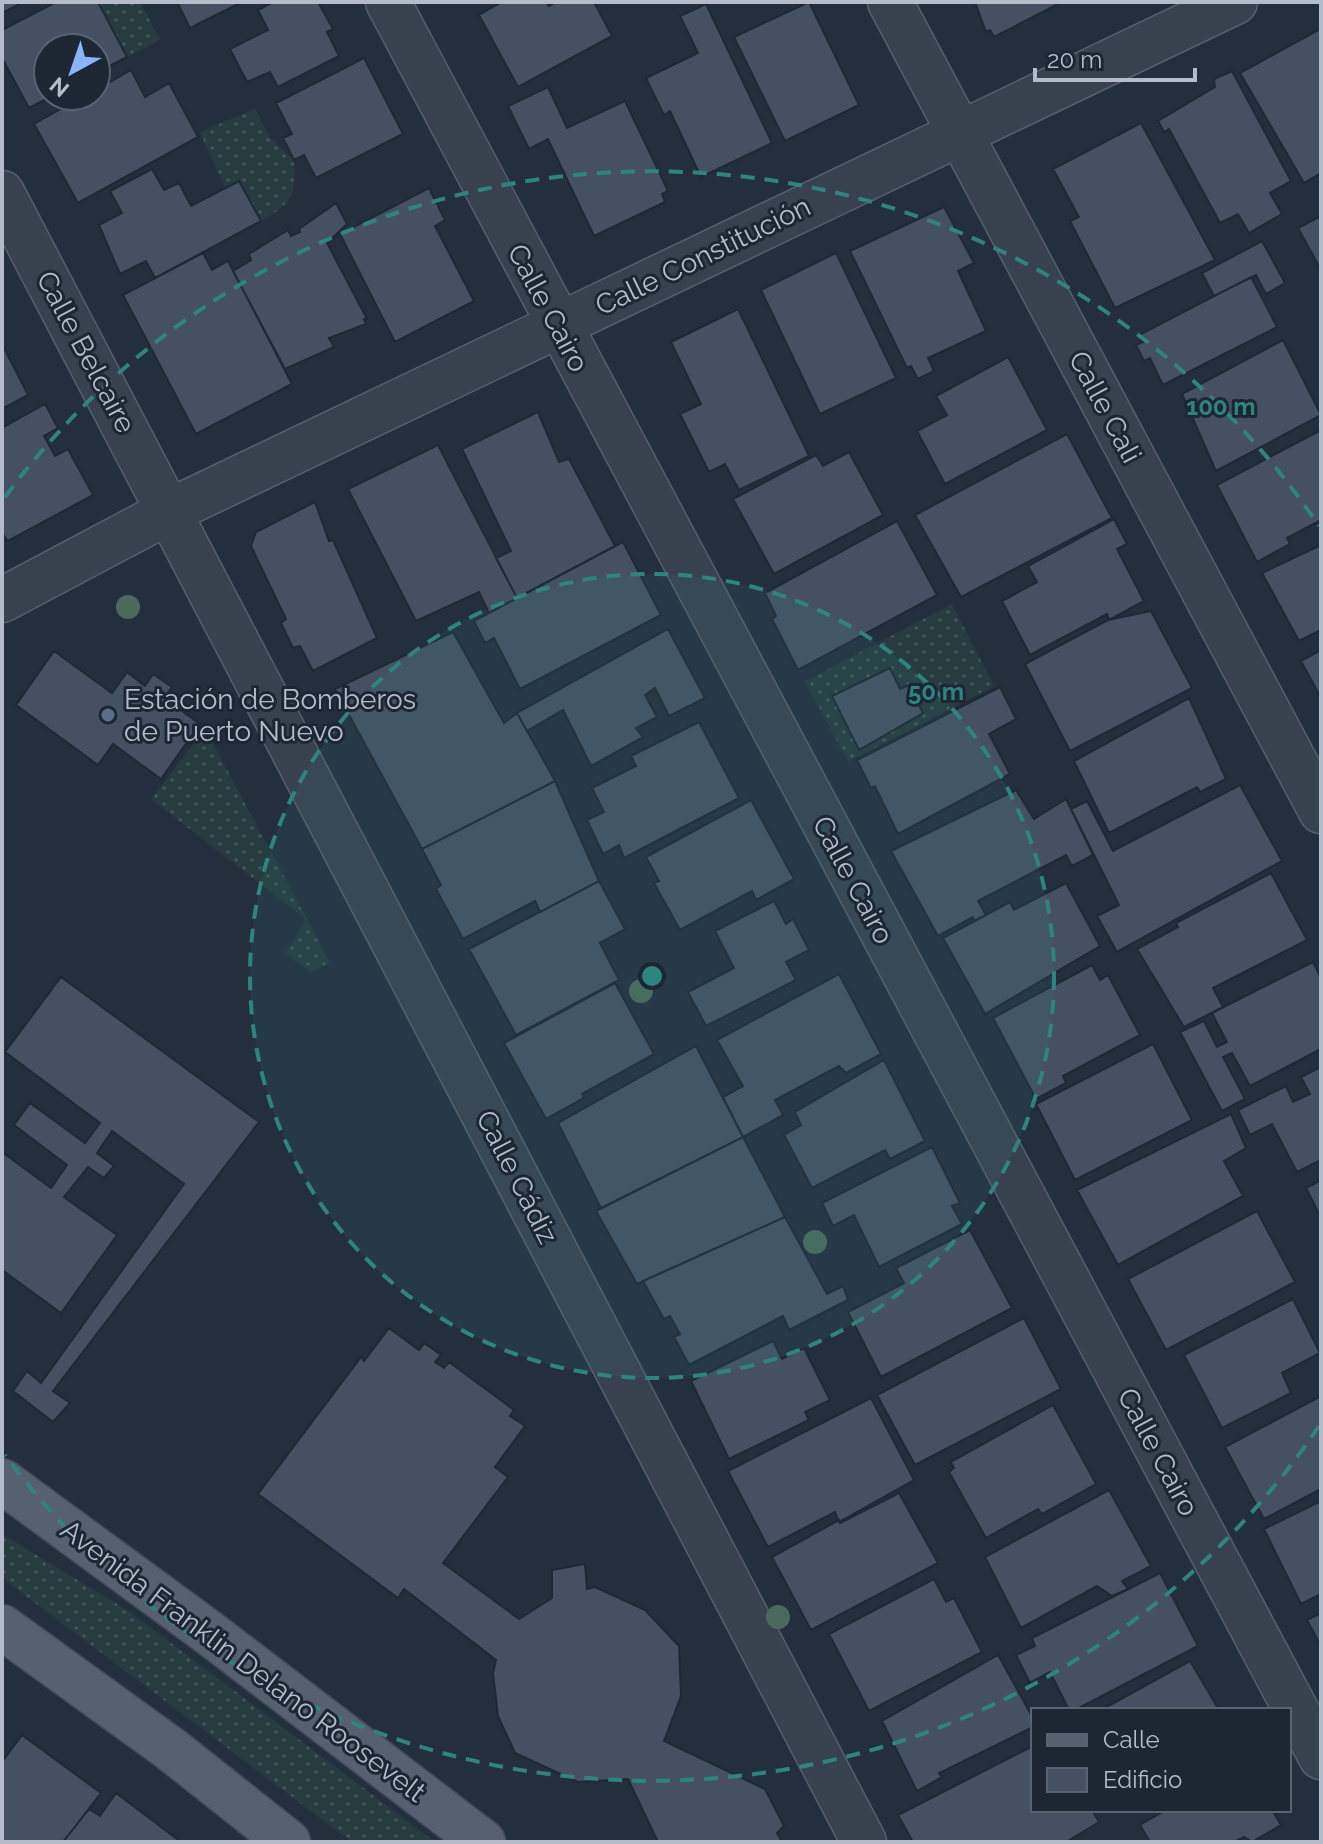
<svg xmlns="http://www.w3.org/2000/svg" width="1323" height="1844" viewBox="0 0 1323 1844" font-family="Raleway,sans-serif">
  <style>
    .grass { fill: url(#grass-dots) }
    .building { fill: #455162; stroke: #1f2835; stroke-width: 2 }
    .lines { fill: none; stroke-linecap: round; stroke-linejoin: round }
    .minor-casing { stroke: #565f6c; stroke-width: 47 }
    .major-casing { stroke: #414a57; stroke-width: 47 }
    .minor { stroke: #38414e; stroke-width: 44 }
    .major { stroke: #56606e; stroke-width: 44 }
    .tree { fill: #4b6a5d }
    .ring { fill: none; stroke: #308480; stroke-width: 4; stroke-dasharray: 14 10 }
    .service-dot { fill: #5c6f8a; stroke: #1d2633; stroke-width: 3 }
    .labels { text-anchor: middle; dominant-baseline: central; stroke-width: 6; stroke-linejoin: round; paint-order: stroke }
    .street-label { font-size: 28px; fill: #b4bcc9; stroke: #1d2633 }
    .poi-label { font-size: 28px; fill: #b4bcc9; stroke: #1d2633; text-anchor: start }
    .centre { fill: #308480; stroke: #1d2633; stroke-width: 4 }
    .ring-label { font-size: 24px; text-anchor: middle; font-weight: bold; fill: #308480; stroke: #1d2633; stroke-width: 6; stroke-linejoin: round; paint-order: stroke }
  </style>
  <defs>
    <pattern id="grass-dots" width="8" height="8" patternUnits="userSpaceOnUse" patternTransform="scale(2)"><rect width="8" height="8" fill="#263c3f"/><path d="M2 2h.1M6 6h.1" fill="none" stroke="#435659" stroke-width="1.8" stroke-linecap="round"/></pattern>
  </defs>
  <rect width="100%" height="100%" fill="#242f3e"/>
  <path class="grass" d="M98,2H140L160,40L127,57Z
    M255,109L270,138L294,160C296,197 292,203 261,221L239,181L225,188L200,132Z
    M952,604L994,686L848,762L805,681Z
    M205,729L330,962L311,973L285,953L305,922L303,917L151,799Z
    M2,1534L130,1612L435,1842H352L2,1578Z"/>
  <path class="building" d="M2,2H24L2,13Z
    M56,2H98L127,57L96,73V48H48V96H52L29,108L2,58V30Z
    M177,2H242L190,28Z
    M273,2H318L333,29L327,32L339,56L278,87L270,72L247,82L230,49L268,30L258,10Z
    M502,2H546L549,6L556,2H594L612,36L518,87L479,15Z
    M809,2L859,105L785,141L734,37Z
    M975,2H1062L994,37L990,30L986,32Z
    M706,4L772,143L701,177L670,111L664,115L646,78L698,53L680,16Z
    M1320,29L1321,173L1304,183L1240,73Z
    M364,58L403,134L316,178L304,155L294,160L283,138L292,134L276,103Z
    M131,70L145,97L169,83L198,137L78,203L34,124L84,96H96V90Z
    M1232,71L1291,181L1270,193L1282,214L1249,233L1238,214L1220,223L1169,129L1164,132L1158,121L1215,87L1214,79Z
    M548,87L567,128L625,101L668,191L662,194L665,202L594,236L548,139L529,149L508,106Z
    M1141,123L1215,260L1115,308L1070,221L1079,217L1053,169Z
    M152,169L164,190L179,183L191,206L239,181L261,221L155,278L146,261L120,274L99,225L122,213L110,191Z
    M429,188L445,220L435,226L474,301L395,342L340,234Z
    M336,203L347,224L327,243L367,319H364L366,324L329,338L334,347L285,369L233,271L251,260L249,254L288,230L291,236L300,232L299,229Z
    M944,207L974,263L958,271L986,331L928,358L934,371L918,379L911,366L907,368L850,251Z
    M1321,216V270L1298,228Z
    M1262,241L1285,283L1266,294L1256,275L1214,296L1202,273Z
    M203,253L212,270L228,261L292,384L196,434L123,295Z
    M836,253L896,378L820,414L761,290Z
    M1251,277L1277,327L1163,385L1150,358L1144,361L1136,345L1143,342L1139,335Z
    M738,309L809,456L739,490L725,464L709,472L680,414L701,404L671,342Z
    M1283,340L1321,415L1216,471L1182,394Z
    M2,344L28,395L2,409Z
    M1008,357L1047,430L945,484L917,431L947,415L936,396Z
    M45,404L58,428L44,436L55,456L68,449L93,495L8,541L2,533V428Z
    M538,412L559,462L569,459L615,546L517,598L496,558L511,551L462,449Z
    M1321,430V520L1287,538L1290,544L1257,562L1217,485Z
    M1067,434L1112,518L961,597L915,515Z
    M438,445L517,598L489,613L479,592L416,621L348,489Z
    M849,452L883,515L774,574L733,499L816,455L823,466Z
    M315,502L329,541L333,540L377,638L313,671L300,646L293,648L281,623L286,619L251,546L256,532Z
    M1114,519L1127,544L1117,549L1144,601L1109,620L1107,614L1030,655L1002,601L1037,582L1028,566Z
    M897,521L937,595L798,670L772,619L776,616L765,593Z
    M623,542L661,615L520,689L494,638L485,643L474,621Z
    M1321,545V630L1299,641L1262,573Z
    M1151,611L1192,688L1070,751L1025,664L1108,620Z
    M668,629L705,698L669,716L655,688L645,695L657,717L636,728L643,737L591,766L563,710L527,731L517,713Z
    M453,632L504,723L517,713L555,781L422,849L335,689Z
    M1321,650V698L1301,661Z
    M54,651L112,693L127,672L145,686L153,674L172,687L164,698L200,724L161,779L113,744L98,765L16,705Z
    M890,668L900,689L909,685L923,713L859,750L832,696Z
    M1000,687L1016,719L989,734L1010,774L898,834L875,786L871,788L857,760Z
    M1189,698L1226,779L1200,792L1197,787L1109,833L1074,761Z
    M699,722L739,798L624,858L619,845L603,854L587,820L604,812L592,788L636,766L631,756Z
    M555,781L599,881L540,912L535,901L463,939L436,889L441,885L422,849Z
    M1240,785L1282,861L1117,952L1097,916L1119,905L1071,809L1087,801L1113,851Z
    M1016,790L1034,819L1066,799L1093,855L1072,866L1066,855L978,901L986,915L974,921L973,917L938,936L891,851Z
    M751,800L794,879L756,900L752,891L680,930L654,883L659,881L646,857Z
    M1271,873L1307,940L1213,988L1223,1007L1184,1027L1137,949L1178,927L1176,923Z
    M599,881L625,929L600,943L619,980L516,1035L469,949Z
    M1066,883L1100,946L985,1014L943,938L1010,902L1014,910Z
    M774,901L786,924L793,919L809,950L786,962L796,980L706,1026L688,992L734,968L715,931Z
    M1313,962L1321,978V1049L1250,1086L1232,1053L1223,1057L1245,1099L1222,1111L1180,1032L1204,1021L1217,1047L1227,1042L1212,1013Z
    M1092,965L1100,980L1108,975L1140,1035L1063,1076L1066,1083L1036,1099L993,1018Z
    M839,974L881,1054L846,1073L839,1066L775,1100L783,1115L743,1137L723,1097L743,1086L717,1040Z
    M61,977L259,1122L53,1391L70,1403L53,1422L13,1391L27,1371L41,1383L184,1184L112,1131L97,1153L114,1166L104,1178L88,1167L64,1197L117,1235L61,1313L2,1270V1152L51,1188L67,1165L14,1125L30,1103L85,1143L100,1123L5,1052Z
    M615,983L654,1054L582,1094L584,1098L546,1119L504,1043Z
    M1153,1044L1192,1120L1075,1180L1036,1104Z
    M696,1046L743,1137L601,1208L558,1123Z
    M884,1060L925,1141L890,1159L885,1150L812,1188L784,1135L801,1125L795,1112Z
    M1321,1067V1160L1297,1172L1272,1124L1250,1135L1238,1110L1286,1086L1293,1102L1310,1094L1301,1077Z
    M1231,1114L1246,1148L1224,1161L1243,1196L1118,1265L1077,1190Z
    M743,1137L785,1217L637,1284L596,1211Z
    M932,1147L960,1203L952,1206L962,1224L879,1267L854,1215L833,1226L822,1203Z
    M1321,1180V1218L1306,1188Z
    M1257,1211L1295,1282L1166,1350L1128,1279Z
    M785,1217L827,1294L843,1286L848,1300L789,1330L783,1316L689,1365L674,1337L680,1334L670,1316L664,1319L643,1281Z
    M970,1230L1012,1308L881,1377L848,1312L904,1283L896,1268Z
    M1293,1299L1320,1353L1282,1373L1291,1393L1222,1428L1184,1355Z
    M1024,1318L1061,1389L915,1465L877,1395Z
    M389,1328L419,1350L424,1343L441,1355L435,1362L444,1368L449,1362L514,1410L510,1416L525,1426L495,1467L508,1477L443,1563L519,1619L552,1598V1570L585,1564L587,1589L595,1587L645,1610L679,1646L681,1696L664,1741L765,1789L784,1826L777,1833L782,1842H658L628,1779L578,1782L515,1753L498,1716L493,1673L496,1660L404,1589L398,1598L258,1494L361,1357L364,1361Z
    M773,1341L782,1359L804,1348L830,1400L805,1412L809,1420L729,1459L691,1381Z
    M1321,1396V1489L1264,1519L1225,1447Z
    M871,1398L914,1480L839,1522L835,1512L768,1547L728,1471Z
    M1053,1405L1096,1484L1042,1514L1038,1509L986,1538L949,1472L954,1468L951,1462Z
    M1109,1490L1151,1566L1122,1581L1128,1589L1112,1596L1097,1586L1021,1628L985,1557Z
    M899,1493L938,1563L811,1630L772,1557L839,1520L840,1523Z
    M1321,1501V1594L1301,1604L1264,1529Z
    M1160,1573L1198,1646L1075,1710H1069L1050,1672L1030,1683L1016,1655L1035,1646L1032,1638Z
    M934,1579L946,1602L954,1598L982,1652L869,1711L829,1634Z
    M1321,1613V1646L1307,1620Z
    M998,1655L1033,1718V1727L939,1773L942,1777L917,1791L882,1721Z
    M1190,1661L1219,1710H1101Z
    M22,1735L101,1793L63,1842H2V1762Z
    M1033,1746V1810H1092L1099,1822L1066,1842H913L898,1815Z
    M116,1793L181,1842H63L89,1809L100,1816Z
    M1166,1810H1272L1281,1825L1252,1842L1244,1837L1234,1842H1150L1140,1825Z"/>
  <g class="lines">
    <g class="minor-casing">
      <path id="minor" d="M388,2L1321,1757
        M890,2L1321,811
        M2,193L864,1842
        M2,600L170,511L1235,2"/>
    </g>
    <g class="major-casing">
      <path id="major" d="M2,1481L208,1632L483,1842
        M2,1627L172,1750L288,1842"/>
    </g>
    <use href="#minor" class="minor"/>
    <use href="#major" class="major"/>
  </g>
  <g class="tree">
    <circle cx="128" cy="607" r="12"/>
    <circle cx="641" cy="991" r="12"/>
    <circle cx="815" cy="1242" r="12"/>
    <circle cx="778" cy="1617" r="12"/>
  </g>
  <circle cx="652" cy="976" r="402" fill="#308480" fill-opacity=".12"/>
  <g class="ring">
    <circle cx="652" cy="976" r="402"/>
    <path d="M1319 1426A805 805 0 0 1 5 1455M5 497A805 805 0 0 1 1319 526"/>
  </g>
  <circle class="service-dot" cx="108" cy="715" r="8"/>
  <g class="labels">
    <g class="street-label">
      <text transform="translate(703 256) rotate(-26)">Calle Constitución</text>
      <text transform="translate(548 308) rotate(62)">Calle Cairo</text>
      <text transform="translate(86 352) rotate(62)">Calle Belcaire</text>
      <text transform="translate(1105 407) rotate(62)">Calle Cali</text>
      <text transform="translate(853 880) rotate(62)">Calle Cairo</text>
      <text transform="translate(517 1177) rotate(63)">Calle Cádiz</text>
      <text transform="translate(1158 1452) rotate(62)">Calle Cairo</text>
      <text transform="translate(243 1661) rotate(37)">Avenida Franklin Delano Roosevelt</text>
    </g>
    <g class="poi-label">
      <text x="124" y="699">Estación de Bomberos<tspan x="124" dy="32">de Puerto Nuevo</tspan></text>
    </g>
  </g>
  <circle cx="652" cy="976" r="12" class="centre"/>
  <g class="ring-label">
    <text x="1221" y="415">100 m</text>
    <text x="936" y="700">50 m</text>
  </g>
  <rect width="1323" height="1844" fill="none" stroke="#b4bcc9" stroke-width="8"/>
  <rect x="1031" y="1708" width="260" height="104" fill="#1d2633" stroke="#59626f" stroke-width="2"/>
  <rect x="1047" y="1734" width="40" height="12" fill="#56606e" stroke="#59626f" stroke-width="2"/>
  <text x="1103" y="1748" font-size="24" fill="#b4bcc9">Calle</text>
  <rect x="1047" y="1768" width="40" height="24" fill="#455162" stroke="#59626f" stroke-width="2"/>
  <text x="1103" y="1788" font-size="24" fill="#b4bcc9">Edificio</text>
  <g transform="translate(72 72) rotate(220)"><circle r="38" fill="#1d2633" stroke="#59626f" stroke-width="2"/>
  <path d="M0-6L14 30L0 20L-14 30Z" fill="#8ab4f8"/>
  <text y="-12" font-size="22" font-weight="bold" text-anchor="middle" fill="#b4bcc9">N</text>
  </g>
  <path d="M1035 68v12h160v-12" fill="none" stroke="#b4bcc9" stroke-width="4"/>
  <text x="1047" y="68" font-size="24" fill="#b4bcc9" stroke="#1d2633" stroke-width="6" paint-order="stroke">20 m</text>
</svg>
